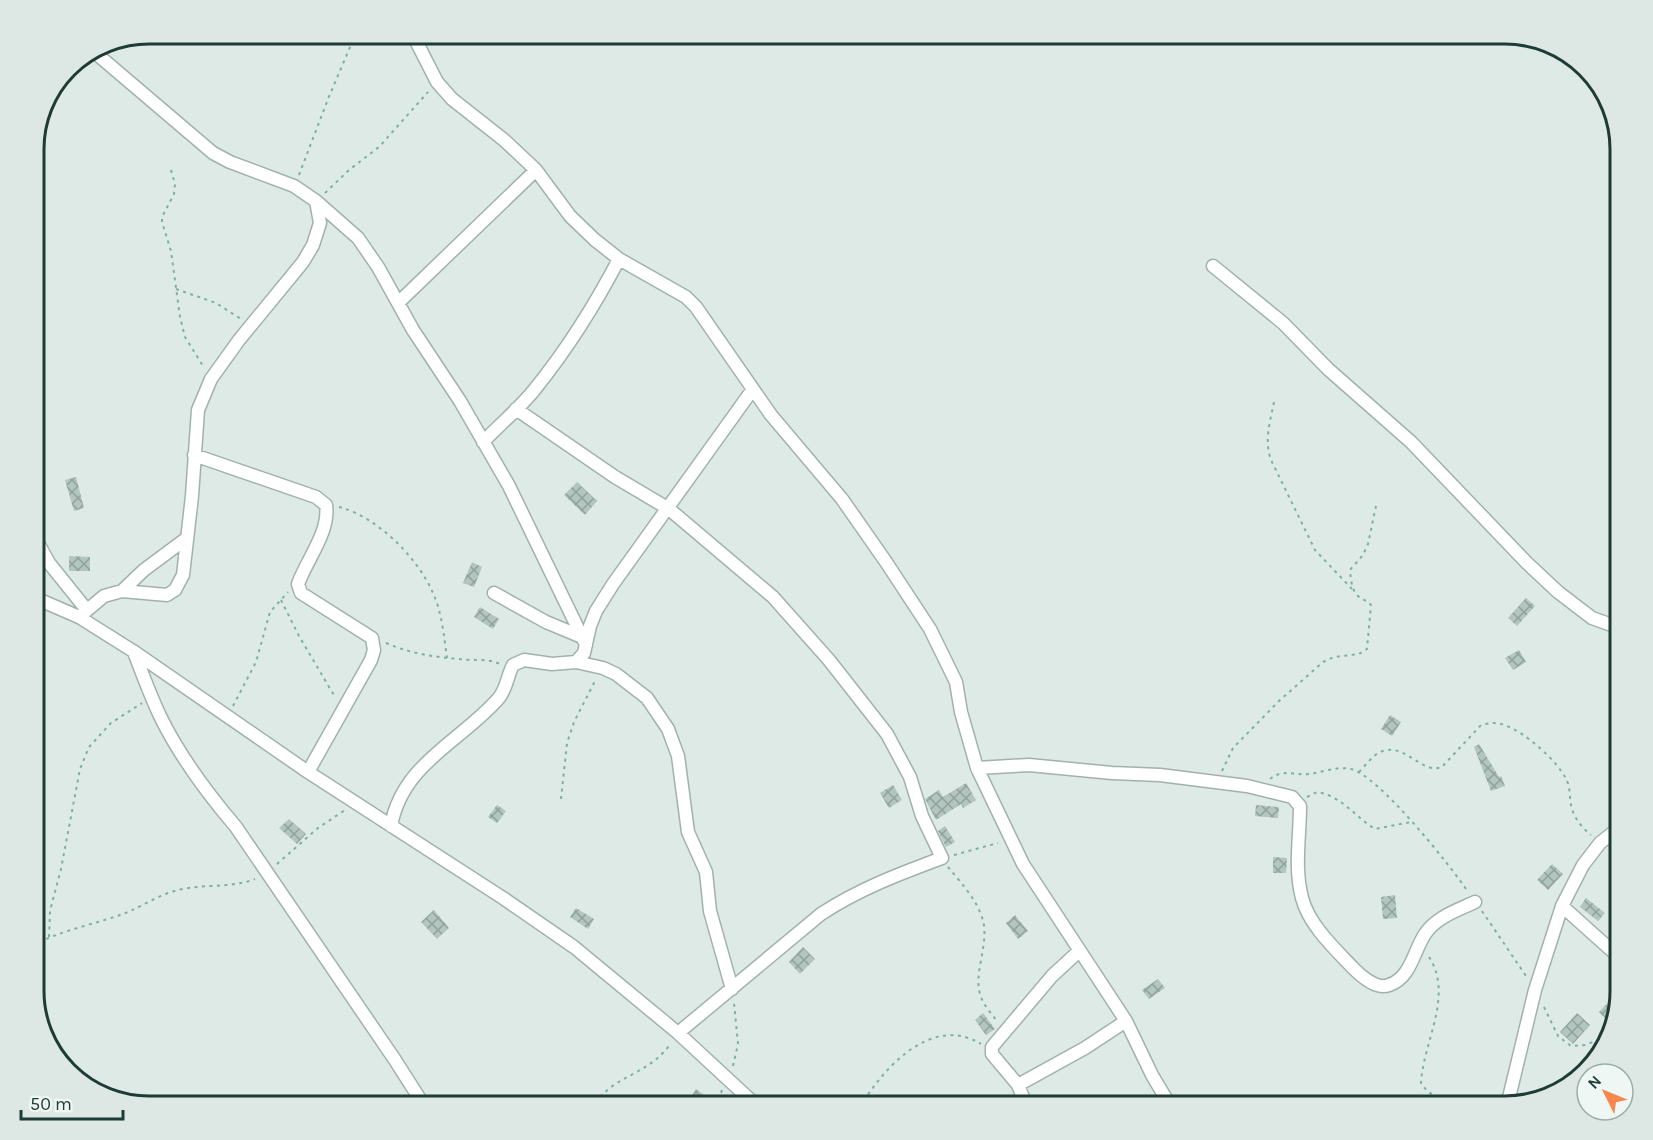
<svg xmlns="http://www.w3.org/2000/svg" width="1653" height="1140" viewBox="0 0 1653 1140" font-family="Karla,sans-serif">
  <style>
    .building { fill: url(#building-cross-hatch) }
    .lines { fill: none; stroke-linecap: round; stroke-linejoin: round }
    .street-casing { stroke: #a1b2ad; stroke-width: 15 }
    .path { stroke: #7db0a4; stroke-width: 2; stroke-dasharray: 3 4.5; stroke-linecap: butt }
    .street { stroke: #fff; stroke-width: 12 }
    .rim { fill: none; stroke: #1f3b35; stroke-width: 3 }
  </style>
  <defs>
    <pattern id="building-cross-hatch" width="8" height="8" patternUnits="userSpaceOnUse" patternTransform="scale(1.5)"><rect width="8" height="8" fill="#b3c5bf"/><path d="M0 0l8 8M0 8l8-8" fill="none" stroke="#91a19c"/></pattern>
  </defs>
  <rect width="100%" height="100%" fill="#deeae6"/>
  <path class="building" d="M76,477L84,508L74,511L65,480Z
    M577,482L597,501L585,515L564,495Z
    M69,556L90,557V571H69Z
    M472,562L482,567L474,587L463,583Z
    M1526,598L1535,606L1517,626L1508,618Z
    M480,607L499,619L493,629L474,617Z
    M1519,650L1526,662L1513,670L1505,658Z
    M1390,715L1401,722L1392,736L1381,729Z
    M1479,744L1499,777L1501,776L1505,786L1491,791L1474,747Z
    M966,783L976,800L963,808L961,804L936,820L925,799L939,790L943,797Z
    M893,785L902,800L889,808L880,793Z
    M497,805L506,811L497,823L488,817Z
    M1256,805L1279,807L1278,818L1255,816Z
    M289,819L306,834L297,844L279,828Z
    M945,826L955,842L946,847L938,831Z
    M1273,857L1287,858L1286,873H1273Z
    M1552,864L1563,874L1548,890L1537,880Z
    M1395,895L1397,918L1383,919L1381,897Z
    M1586,898L1605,913L1598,921L1580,907Z
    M576,908L594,919L588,929L570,917Z
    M434,910L449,928L437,939L421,922Z
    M1015,915L1028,931L1018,939L1006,923Z
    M803,947L815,959L800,974L789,962Z
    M1158,979L1165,988L1149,999L1142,990Z
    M1620,990V992L1610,1023L1599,1012Z
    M983,1013L995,1029L986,1035L975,1020Z
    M1577,1013L1590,1025L1573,1044L1560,1032Z
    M696,1089L711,1100L706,1107H685Z"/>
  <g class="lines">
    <g class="street-casing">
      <path id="street" d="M412,33L437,82L452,99L504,140L536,170L570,216L595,240L619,259L686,297L696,307L771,415L842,499L886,562L930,629L956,682L961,712L977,768L1023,864L1126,1021L1152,1075L1171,1107
        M92,50L213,153L230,162L294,186L316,201L358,238L378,267L413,330L460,401L509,486L586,645
        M1213,266L1283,323L1328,369L1411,442L1527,563L1558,592L1592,618L1620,628
        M398,303L536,170
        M516,409L615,477L669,509L773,597L829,660L887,734L910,777L922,816L942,858C899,874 859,889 821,914L678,1033
        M483,442C500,424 520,408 535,389C568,348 595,305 619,259
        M194,455L316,497L326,505C330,532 307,559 298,584L301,593L372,638L374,650L371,660L308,772
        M33,534L49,563L86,609
        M122,591L144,570L187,538
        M494,593L546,622L582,637
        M33,597L79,617L133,651L308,772L503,898L574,947L678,1033L758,1107
        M79,617L104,596L122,591L167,595L175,590L183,575L192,496L198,410L211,379L239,340L303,262L313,245L320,223L316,201
        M134,652C142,673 150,695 160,716C180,757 207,793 236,827L395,1060L425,1107
        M576,662L603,668L616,674L647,698L668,729L678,756L688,832L706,872L710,911L732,989
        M977,768L1029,765L1112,773L1160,775L1247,786L1292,797L1300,806C1300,837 1294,868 1302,898C1309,925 1335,949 1353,968C1361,976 1377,990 1389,985C1411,978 1414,950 1425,934C1436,917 1458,910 1475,902
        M391,826C402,764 460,742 498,699C507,689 507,676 513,665L524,660L552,664L576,662L584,653L590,626L596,611L613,584L753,389
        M1562,906L1620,958
        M1018,1085L1085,1048L1126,1021
        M1507,1106L1535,990L1562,906L1583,865L1600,843L1620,827
        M1027,1107L1018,1085L992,1054V1047L1052,976L1079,951"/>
    </g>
    <path class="path" d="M171,170L175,184L174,194L162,217V222L171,251L180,317L185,337L203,366
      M299,175L328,99L356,33
      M325,193L349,170L379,147L428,92
      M176,289L216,303L241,319
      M1274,402C1270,422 1264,441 1271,460L1315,550L1352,589
      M339,507C376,516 417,557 432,591C442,611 444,637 447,658
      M281,600L299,636L335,697
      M386,643C409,653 433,657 459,659C472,661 488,658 500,664
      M233,706L256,662L270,612L288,592
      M1222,771L1233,748L1279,701L1323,662L1334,657L1359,654L1367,649L1371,605C1367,600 1362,600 1358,596C1351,589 1351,579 1350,570L1363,555L1368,544L1376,506
      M1359,772C1366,765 1372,756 1380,752C1405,741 1421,775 1442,767L1481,725C1489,723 1496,722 1504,725C1524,731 1559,762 1567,781C1571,790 1569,800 1572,809C1575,819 1583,829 1591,835
      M1270,779C1284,768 1294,776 1310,774C1323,772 1337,766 1351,769C1378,775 1451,866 1468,892
      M1307,797L1317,792C1342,796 1355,817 1375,829L1411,822
      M561,799L567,743L574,722L596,679
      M954,855L998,843
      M277,864L318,828L345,810
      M948,867C962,884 981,904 984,926C987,948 974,974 980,994C983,1005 991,1013 997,1021
      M1482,911L1526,976
      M49,937L50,911L61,869L80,769L89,747L111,723L142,703
      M33,946C59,930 98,924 128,912C146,904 164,892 183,889C208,884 231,888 255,879
      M1429,957C1454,995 1423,1043 1421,1083C1426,1093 1438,1095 1440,1107
      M1544,1007L1558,1036L1571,1046L1586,1045L1606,1036
      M733,1066L738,1044L734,1003
      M589,1107C598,1100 605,1091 614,1085C637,1070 655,1066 671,1043
      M716,1107L722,1090
      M860,1107C884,1067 932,1014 981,1044"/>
    <use href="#street" class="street"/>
  </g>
  <path d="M0 0H1653V1140H0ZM149 44H1505A105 105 0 0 1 1610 149V991A105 105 0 0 1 1505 1096H149A105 105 0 0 1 44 991V149A105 105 0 0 1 149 44Z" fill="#dde8e4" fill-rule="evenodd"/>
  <path class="rim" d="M149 44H1505A105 105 0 0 1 1610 149V991A105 105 0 0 1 1505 1096H149A105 105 0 0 1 44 991V149A105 105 0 0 1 149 44Z"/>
  <g transform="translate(1605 1092) rotate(313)"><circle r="28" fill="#eef7f3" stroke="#9baca7" stroke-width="1.5"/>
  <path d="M0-4.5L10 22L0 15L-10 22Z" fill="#f8864f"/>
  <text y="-9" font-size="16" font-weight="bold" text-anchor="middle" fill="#1f3b35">N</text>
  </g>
  <path d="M21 1110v9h102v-9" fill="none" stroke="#1f3b35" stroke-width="3"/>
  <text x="30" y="1110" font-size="18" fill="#1f3b35" stroke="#eef7f3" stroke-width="4.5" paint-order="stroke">50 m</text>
</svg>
